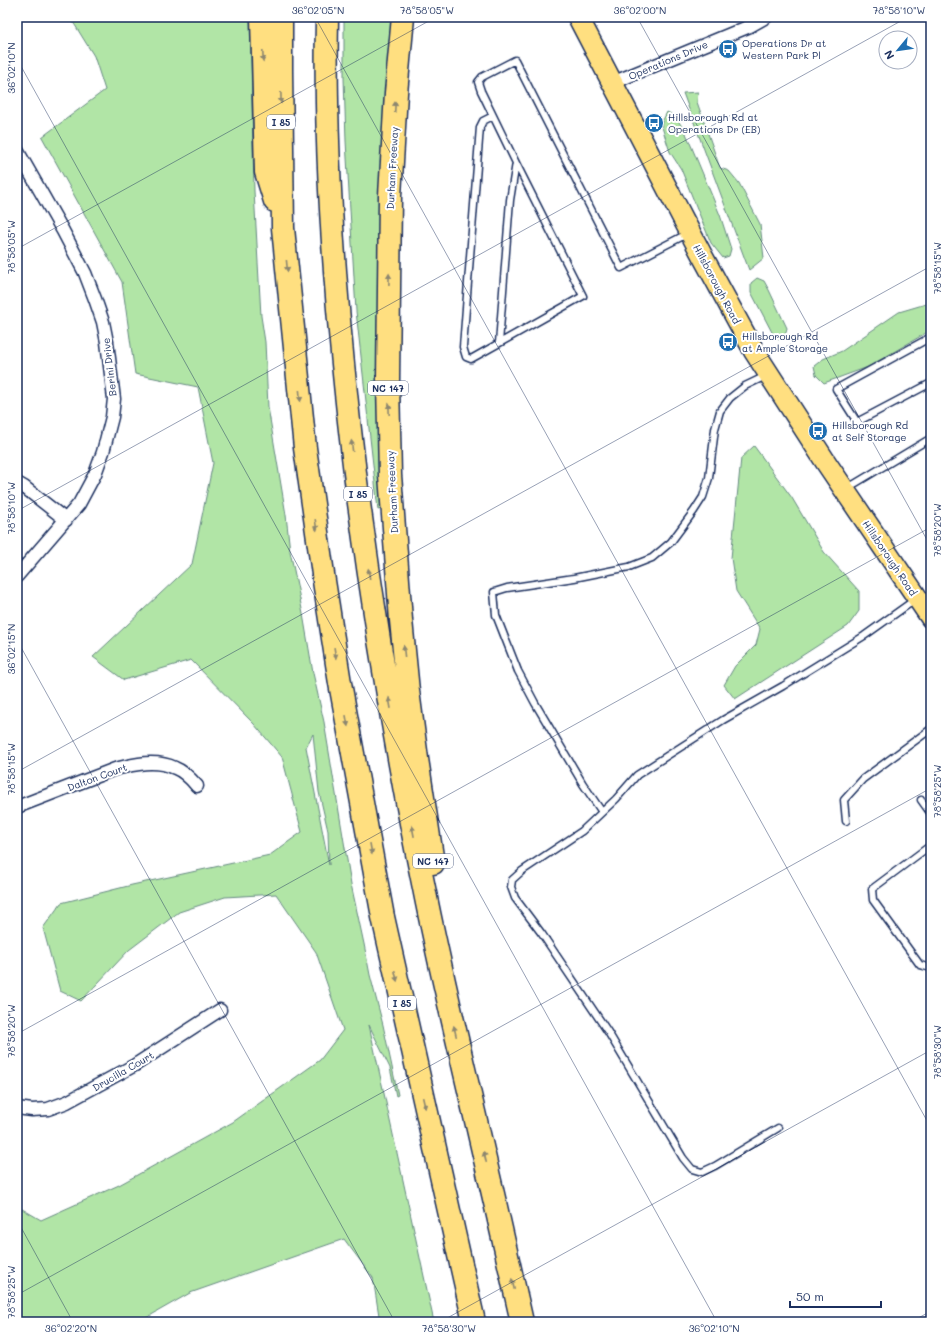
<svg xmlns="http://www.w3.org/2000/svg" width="948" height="1339" viewBox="0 0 948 1339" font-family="Mali,sans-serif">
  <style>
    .green { fill: #b1e5a6; stroke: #668a82; fill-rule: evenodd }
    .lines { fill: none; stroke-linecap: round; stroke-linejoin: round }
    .service-casing { stroke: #1b2f5e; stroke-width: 9 }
    .minor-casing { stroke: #1b2f5e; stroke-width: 15 }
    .primary-casing { stroke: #1b2f5e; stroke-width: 23 }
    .motorway-casing { stroke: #1b2f5e; stroke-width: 25 }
    .service { stroke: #fff; stroke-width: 6 }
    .minor { stroke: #fff; stroke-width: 12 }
    .primary { stroke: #ffdf80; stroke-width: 20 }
    .motorway { stroke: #ffdf80; stroke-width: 22 }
    .oneway { fill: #8d876f }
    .ticks { fill: none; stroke: #1b2f5e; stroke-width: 1; stroke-opacity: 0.45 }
    .labels { text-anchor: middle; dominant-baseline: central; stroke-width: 4; stroke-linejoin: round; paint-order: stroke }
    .shield { fill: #fff; stroke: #5f6d8e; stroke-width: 1 }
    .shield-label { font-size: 9px; font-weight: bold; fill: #1b2f5e }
    .poi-label { font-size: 10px; fill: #1b2f5e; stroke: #fff; text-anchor: start }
    .street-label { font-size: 10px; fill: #1b2f5e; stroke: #fff }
    .neatline { fill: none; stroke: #1b2f5e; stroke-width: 1.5 }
    .ticks-label { font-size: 10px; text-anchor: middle; fill: #1b2f5e }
  </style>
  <rect width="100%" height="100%" fill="#fff"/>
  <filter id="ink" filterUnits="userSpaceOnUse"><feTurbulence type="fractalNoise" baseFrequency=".025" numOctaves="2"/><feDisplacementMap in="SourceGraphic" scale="8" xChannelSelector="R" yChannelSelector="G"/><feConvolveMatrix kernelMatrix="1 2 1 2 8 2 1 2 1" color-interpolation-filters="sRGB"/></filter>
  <g filter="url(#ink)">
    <path class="green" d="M70,17H250L254,191L261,316L265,342L268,407L286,515L290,551L303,614L313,673L324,722L351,884L364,944L370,975L383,1025L398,1095L396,1096L390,1068L369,1025L434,1322H380L373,1278L344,1239L190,1293L139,1322H17V1206L41,1220L119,1185L233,1122L320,1060L343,1030L316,952L276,894L225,897L179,912L129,950L81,1001L60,991L43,928L61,903L132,885L270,855L302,832L282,757L254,724L191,660L124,680L93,657L192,564L213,463L198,387L135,374L122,282L42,137L105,90L94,56ZM313,734L319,792L328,831L329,865L306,747Z
      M344,17H394L385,508L378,510L356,311L346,141L344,78Z
      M698,92L697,102L720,168L729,171L739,183L760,224L764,258L749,270L683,93Z
      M667,112L675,116L685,131L720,215L731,249L729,256L723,258L711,243L681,169L670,152L661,124Z
      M757,278L764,281L769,290L787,328L785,336L779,340L774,336L751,292V283Z
      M931,294V330L868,367L824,383L816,375L814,366L823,359L842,351L899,312L926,304Z
      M754,446L792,498L824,552L859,591V611L848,626L735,699L724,685L735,666L756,645L760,629L736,591L731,558L741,458Z"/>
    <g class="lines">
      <g class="service-casing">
        <path id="service" d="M493,116L483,121L480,127L463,347L466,357L471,359L583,296L516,163
          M931,337L836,389L857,422L931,383
          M499,343L510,200L516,163L481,91L478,82L482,77L515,60L621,268L689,233
          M846,489L931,438
          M921,800L931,814
          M602,812L583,784L535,703L518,671L496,615L494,592L507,588L574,578L629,567L652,558L671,542L694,511L703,497L709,478L715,429L720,411L730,398L745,386L768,375
          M846,821L844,800L863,779L931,729
          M931,845L872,889L873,900L920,965L931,968
          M778,1128L715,1166L702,1172L692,1169L683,1158L608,1032L542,934L515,898L511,887L512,880L522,871L582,831L616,799L637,775L723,720L783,686L864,636L916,599
          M925,1322L931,1318"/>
      </g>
      <g class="minor-casing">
        <path id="minor" d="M612,83L750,26L766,17
          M17,150L63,231L85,273L95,299L103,322L107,342L114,399L112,417L103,452L95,474L79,504L17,576
          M17,483L24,487L66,520
          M17,807L115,769C134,764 156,759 175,768C183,771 191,779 197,786
          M17,1108L32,1110L48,1109L67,1102L135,1065L220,1010"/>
      </g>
      <g class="primary-casing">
        <path id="primary" d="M578,17L703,257L754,351L827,464L931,618"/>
      </g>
      <g class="motorway-casing">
        <path id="motorway" d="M262,17L266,172L275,201
          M281,17V69L283,228L305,448L324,581L340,683L383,917L474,1322
          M327,17C324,172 337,327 356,481C374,617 396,753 424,888C435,944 448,1000 461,1056C482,1145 502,1233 522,1322
          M403,17L396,93L390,196L388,382L390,475L401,620L408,691L417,759L433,863"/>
      </g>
      <use href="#service" class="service"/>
      <use href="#minor" class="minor"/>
      <use href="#primary" class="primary"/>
      <use href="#motorway" class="motorway"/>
    </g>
    <defs><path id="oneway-solid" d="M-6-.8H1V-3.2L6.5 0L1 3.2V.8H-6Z"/></defs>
    <g class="oneway">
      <use href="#oneway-solid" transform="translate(263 56) rotate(88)"/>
      <use href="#oneway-solid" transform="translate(281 98) rotate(89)"/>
      <use href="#oneway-solid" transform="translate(395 107) rotate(-87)"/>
      <use href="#oneway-solid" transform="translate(287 266) rotate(84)"/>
      <use href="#oneway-solid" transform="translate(389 279) rotate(-89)"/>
      <use href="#oneway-solid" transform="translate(300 396) rotate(84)"/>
      <use href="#oneway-solid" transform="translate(389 409) rotate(-92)"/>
      <use href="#oneway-solid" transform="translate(352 446) rotate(-97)"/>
      <use href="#oneway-solid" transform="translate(316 525) rotate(82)"/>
      <use href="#oneway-solid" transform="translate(369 574) rotate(-98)"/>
      <use href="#oneway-solid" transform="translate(404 651) rotate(-96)"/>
      <use href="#oneway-solid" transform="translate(335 653) rotate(81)"/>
      <use href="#oneway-solid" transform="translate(390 703) rotate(-100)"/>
      <use href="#oneway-solid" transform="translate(347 721) rotate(80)"/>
      <use href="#oneway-solid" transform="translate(413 831) rotate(-101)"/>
      <use href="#oneway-solid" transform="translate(371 849) rotate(80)"/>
      <use href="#oneway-solid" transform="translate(396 976) rotate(77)"/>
      <use href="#oneway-solid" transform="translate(455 1031) rotate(-103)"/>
      <use href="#oneway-solid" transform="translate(424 1103) rotate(77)"/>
      <use href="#oneway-solid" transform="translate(485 1157) rotate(-103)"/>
      <use href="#oneway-solid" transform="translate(513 1284) rotate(-103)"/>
    </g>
  </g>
  <path class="ticks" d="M315,17L931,1128M637,17L931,547M17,59L717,1322M17,249L436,17M17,511L908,17M17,640L395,1322M17,772L931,266M17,1034L931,527M17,1220L73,1322M17,1295L931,788M440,1322L931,1050M911,1322L931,1311"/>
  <defs>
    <g id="bus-disc" transform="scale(1)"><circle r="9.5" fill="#1f6fb2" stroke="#fff"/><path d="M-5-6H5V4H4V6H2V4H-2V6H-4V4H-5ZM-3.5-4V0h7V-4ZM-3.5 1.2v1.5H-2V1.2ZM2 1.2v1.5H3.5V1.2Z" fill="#fff"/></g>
  </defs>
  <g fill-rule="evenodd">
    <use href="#bus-disc" x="728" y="49"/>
    <use href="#bus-disc" x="654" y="123"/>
    <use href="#bus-disc" x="728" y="342"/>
    <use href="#bus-disc" x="818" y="431"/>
  </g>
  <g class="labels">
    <g class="shield">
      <rect x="267" y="115" width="28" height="14" rx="3"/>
      <rect x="368" y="381" width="40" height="14" rx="3"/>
      <rect x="344" y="487" width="28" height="14" rx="3"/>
      <rect x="413" y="854" width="40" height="14" rx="3"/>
      <rect x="388" y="996" width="28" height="14" rx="3"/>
    </g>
    <g class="shield-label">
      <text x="281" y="122">I 85</text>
      <text x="388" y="388">NC 147</text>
      <text x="358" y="494">I 85</text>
      <text x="433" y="861">NC 147</text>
      <text x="402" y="1003">I 85</text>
    </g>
    <g class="poi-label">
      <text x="742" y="43">Operations Dr at<tspan x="742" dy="12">Western Park Pl</tspan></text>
      <text x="668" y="117">Hillsborough Rd at<tspan x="668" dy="12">Operations Dr (EB)</tspan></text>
      <text x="742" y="336">Hillsborough Rd<tspan x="742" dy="12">at Ample Storage</tspan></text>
      <text x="832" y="425">Hillsborough Rd<tspan x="832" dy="12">at Self Storage</tspan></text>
    </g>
    <g class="street-label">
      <text transform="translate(668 60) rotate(-23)">Operations Drive</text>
      <text transform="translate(392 168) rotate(-87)">Durham Freeway</text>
      <text transform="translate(717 284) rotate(62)">Hillsborough Road</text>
      <text transform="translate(109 367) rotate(-97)">Berini Drive</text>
      <text transform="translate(392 492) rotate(-93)">Durham Freeway</text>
      <text transform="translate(890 558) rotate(56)">Hillsborough Road</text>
      <text transform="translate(97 777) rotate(-20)">Dalton Court</text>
      <text transform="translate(123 1071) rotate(-30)">Drucilla Court</text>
    </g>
  </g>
  <rect width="948" height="1339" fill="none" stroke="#fff" stroke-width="44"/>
  <g transform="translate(898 50) rotate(241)"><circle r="19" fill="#ffffff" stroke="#a4acbf"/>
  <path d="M0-3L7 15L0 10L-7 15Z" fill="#1f6fb2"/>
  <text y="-6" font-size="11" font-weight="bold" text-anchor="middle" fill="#1b2f5e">N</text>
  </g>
  <path d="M790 1301v6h91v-6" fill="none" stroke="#1b2f5e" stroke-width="2"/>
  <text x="796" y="1301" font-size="12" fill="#1b2f5e" stroke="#ffffff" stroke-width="3" paint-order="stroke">50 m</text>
  <rect x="22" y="22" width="904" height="1295" class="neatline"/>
  <g class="ticks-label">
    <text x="318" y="14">36°02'05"N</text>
    <text x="427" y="14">78°58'05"W</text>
    <text x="640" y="14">36°02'00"N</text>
    <text x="899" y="14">78°58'10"W</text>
    <text transform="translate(11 68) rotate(-90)" y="4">36°02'10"N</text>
    <text transform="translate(11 247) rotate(-90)" y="4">78°58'05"W</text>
    <text transform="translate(937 268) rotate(-90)" y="4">78°58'15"W</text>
    <text transform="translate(11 508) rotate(-90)" y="4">78°58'10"W</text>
    <text transform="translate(937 530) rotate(-90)" y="4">78°58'20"W</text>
    <text transform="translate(11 649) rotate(-90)" y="4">36°02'15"N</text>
    <text transform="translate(11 769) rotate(-90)" y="4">78°58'15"W</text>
    <text transform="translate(937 791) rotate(-90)" y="4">78°58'25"W</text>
    <text transform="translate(11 1031) rotate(-90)" y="4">78°58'20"W</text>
    <text transform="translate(937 1052) rotate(-90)" y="4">78°58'30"W</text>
    <text transform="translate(11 1292) rotate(-90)" y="4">78°58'25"W</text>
    <text x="71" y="1332">36°02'20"N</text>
    <text x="449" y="1332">78°58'30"W</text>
    <text x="714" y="1332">36°02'10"N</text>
  </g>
</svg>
